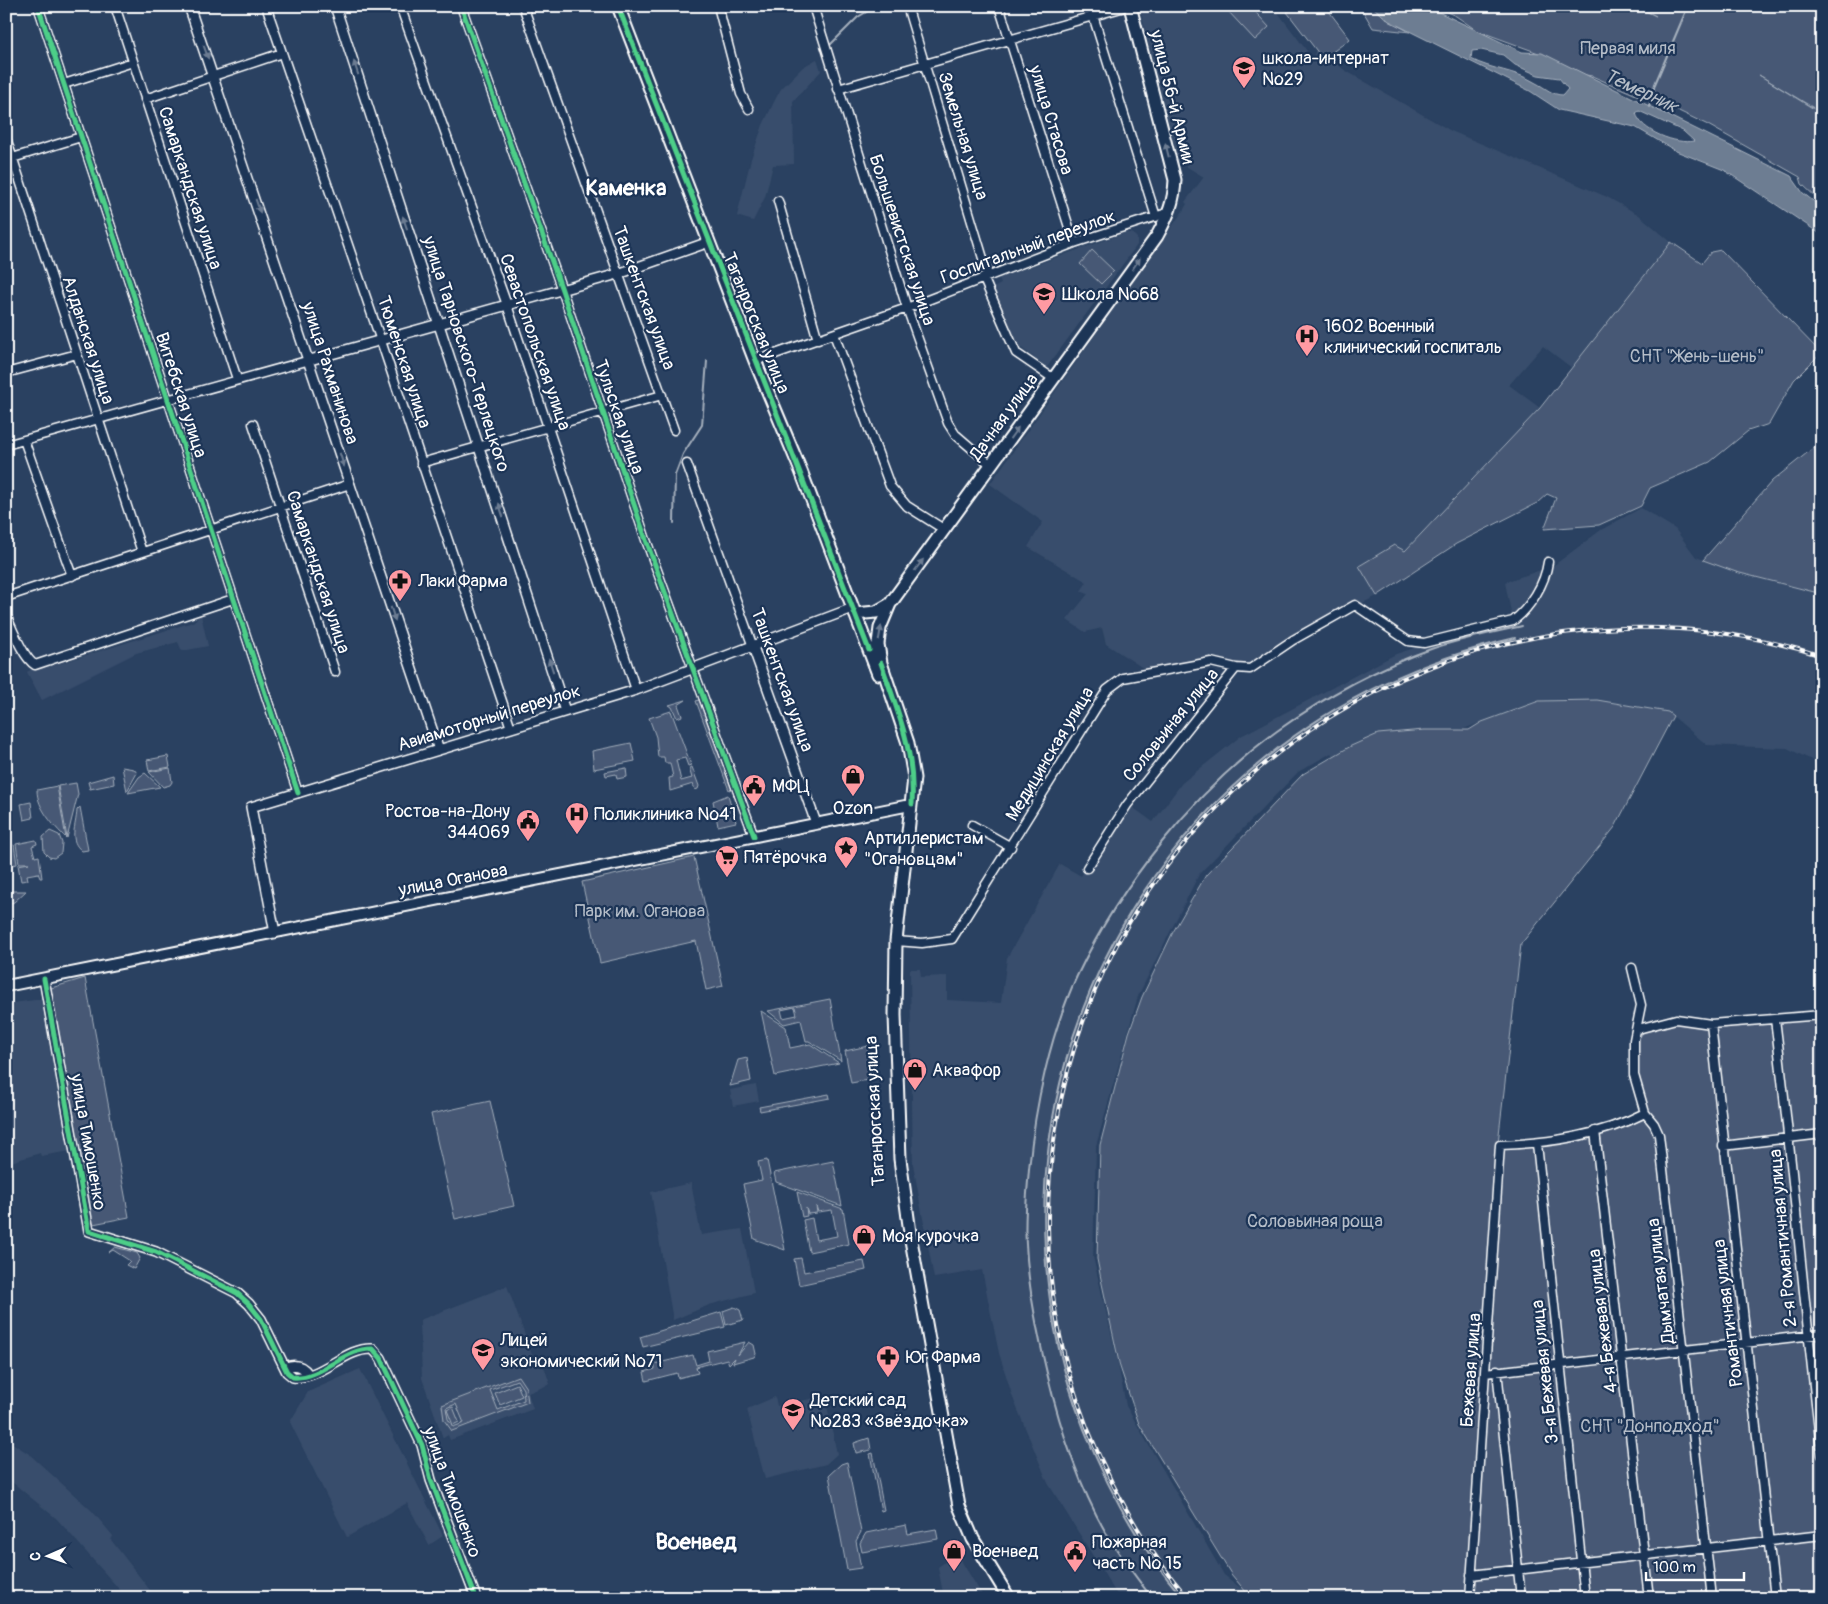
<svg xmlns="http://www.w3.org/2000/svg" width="1828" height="1604" viewBox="0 0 1828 1604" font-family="Pangolin,sans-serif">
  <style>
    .built { fill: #394e6c }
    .green { fill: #465975; stroke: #a2acba; fill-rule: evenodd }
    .water { fill: #6d7d92; stroke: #a7b1be; fill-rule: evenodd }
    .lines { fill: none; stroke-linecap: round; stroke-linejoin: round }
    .stream { stroke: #a7b1be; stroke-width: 2 }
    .minor-casing { stroke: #fff; stroke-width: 11 }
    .tertiary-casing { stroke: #fff; stroke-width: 12 }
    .secondary-casing { stroke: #fff; stroke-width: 14 }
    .primary-casing { stroke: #fff; stroke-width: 15 }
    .minor { stroke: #1d3557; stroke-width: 8 }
    .tertiary { stroke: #1d3557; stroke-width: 9 }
    .secondary { stroke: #1d3557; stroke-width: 10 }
    .primary { stroke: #1d3557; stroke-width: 11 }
    .rail-casing { stroke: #fff; stroke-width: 4 }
    .rail { stroke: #1d3557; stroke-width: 2; stroke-dasharray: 5.5; stroke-linecap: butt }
    .cycleway-casing { stroke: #1d3557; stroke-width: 8 }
    .cycleway { stroke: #4dcf88; stroke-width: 5 }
    .oneway { fill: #6c7c92 }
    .labels { text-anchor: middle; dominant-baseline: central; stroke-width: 4.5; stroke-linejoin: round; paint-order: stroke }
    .park-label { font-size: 18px; fill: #b5bdc8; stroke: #1d3557 }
    .poi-label { font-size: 18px; fill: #fff; stroke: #1d3557; text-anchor: start }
    .street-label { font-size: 18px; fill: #fff; stroke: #1d3557 }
    .water-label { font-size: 19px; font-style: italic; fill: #b6bec8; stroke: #1d3557 }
    .district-label { font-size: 22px; font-weight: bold; fill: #fff; stroke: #1d3557 }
  </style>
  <rect width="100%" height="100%" fill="#2a4161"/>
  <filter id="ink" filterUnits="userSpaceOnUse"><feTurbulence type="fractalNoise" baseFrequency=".02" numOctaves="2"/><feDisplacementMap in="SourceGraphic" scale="10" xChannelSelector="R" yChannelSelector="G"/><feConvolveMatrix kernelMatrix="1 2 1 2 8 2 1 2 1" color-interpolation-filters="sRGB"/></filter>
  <g filter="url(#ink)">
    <path class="built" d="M1139,6H1273L1313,59L1316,49L1346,71L1451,131L1607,197L1639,215L1671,242L1572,368L1543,346L1509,385L1540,408L1405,552L1359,566L1377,596L1304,631L1256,664L1243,666L1217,659L1145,673L1143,668L1106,644L1102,628L1085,632L1067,620L1088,594L1081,591L1087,582L1028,547L1043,522L990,484L1183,211L1187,204L1185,202L1204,177L1179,162Z
      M817,59L821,71L793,101L794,164L773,165L765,197L753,221L737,216L751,159L763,125L775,100L781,89L803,67Z
      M1125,233H1132L1137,238V245L1047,367L1016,344L991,289L1001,284L999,278Z
      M1641,508L1675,529L1696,557L1736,572L1822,594V765L1787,748L1707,745L1668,712L1597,700L1539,701L1455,732L1358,797L1331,753L1298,772L1199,874L1138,996L1096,1146L1093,1257L1117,1358L1126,1406L1224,1575L1253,1598H1119L1048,1483L1013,1398L999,1353L982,1270L934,1278L913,1164L910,969H920L921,977L947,976V1000L1001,1003L1007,958L1060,864L1081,876L1128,804L1153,822L1182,783L1241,736L1396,654L1512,617L1505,582L1553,566L1601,530Z
      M201,615L208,646L182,651L178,642L136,653L42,700L27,672L38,666L45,668L193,622Z
      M42,999L70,1151L41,1156L40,1153L11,1162L12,1168H6V1004Z
      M756,1085L759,1101L733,1106L730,1090Z
      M691,1183L701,1235L742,1229L754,1293L709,1305L673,1320L651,1192Z
      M507,1286L535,1363L542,1361L550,1384L528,1393L533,1409L450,1440L448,1435L443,1438L422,1378L420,1320Z
      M360,1369L443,1536L429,1545L407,1503L347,1537L290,1422L308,1392Z
      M825,1396L837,1454L826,1464L765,1479L747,1409L775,1397L777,1406Z
      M6,1439L29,1454L92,1511L113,1536L111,1540L156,1598H127L57,1519L6,1477Z
      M957,1554L984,1598H944L938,1567Z"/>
    <path class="green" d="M1231,6H1250L1269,27L1255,40L1227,10Z
      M1295,6H1325L1350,39L1323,59L1287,12Z
      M1360,6H1372L1389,21L1410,32L1373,28Z
      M1433,6H1635L1656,16L1637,6H1822V113L1759,75L1822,114V203L1802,184L1800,177L1708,125L1662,103L1650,101L1592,76L1574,73L1544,55L1476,30L1456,16Z
      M1671,242L1702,263L1711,252L1721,250L1821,353L1794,380L1769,424L1748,431L1710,462L1650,488L1641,506L1599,525L1544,529L1556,498L1547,494L1537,503L1456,544L1377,596L1359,566L1394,545L1405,551L1540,408Z
      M1092,250L1114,271L1101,284L1080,264Z
      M1822,441V594L1736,572L1703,560L1772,481Z
      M701,699L735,788L729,790L696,701Z
      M686,700L678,705L682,716L677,718L672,707L669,705Z
      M1597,700L1668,712L1673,716L1615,827L1521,944L1498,1143L1578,1141L1635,1123L1646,1112C1640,1094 1628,1050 1642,1034C1657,1016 1792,1018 1822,1017V1598H1251L1231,1574L1139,1424L1120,1367L1101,1279L1097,1259L1100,1145L1129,1033L1142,997L1173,932L1206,875L1303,774L1351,746L1378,734L1424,730H1469L1482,722L1539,701Z
      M671,711L691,765L688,766L685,758L676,760L681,781L692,778L689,768L692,767L699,786L698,789L695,790L693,784L670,791L669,778L673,777L670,763H665L664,757H658L656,737L649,718Z
      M631,743L635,761L594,769L592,751Z
      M168,756L170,767L149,771L147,760Z
      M122,767L134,769L137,773L127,791Z
      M170,768L172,782L170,785L163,787L149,772Z
      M626,768L627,777L617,779L616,774L606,776L605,772Z
      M145,773L160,787L128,793L139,777Z
      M113,775L114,784L90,789L88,782Z
      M76,783L78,794L67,838L58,786Z
      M57,786L66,838C54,826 37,808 37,790Z
      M728,795L736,822L718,826L713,801Z
      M31,802L33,818L24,820L21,804Z
      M80,807L88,850L82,851C68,840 76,827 77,810Z
      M50,831L59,835L62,843L61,853L54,858L49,857L44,852L43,837Z
      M36,840L37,844L32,846L35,857L39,856L42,878H40L38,873L27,875L28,880L21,881L18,865L29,863H19L16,844Z
      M14,845L17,864L6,866V846Z
      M694,857L723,986L706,990L696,941L600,963L582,882Z
      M6,891H26L14,902L6,905Z
      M85,978L129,1217L83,1226L41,991Z
      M830,999L841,1061L809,1041H806L801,1020L784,1024L768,1011ZM795,1007L797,1015L783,1018L781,1010Z
      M761,1011L786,1027L790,1048L810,1044L839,1063L775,1076Z
      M868,1046V1080L851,1083L845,1051Z
      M747,1058L751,1081L730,1086L738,1060Z
      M829,1094L830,1098L760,1111L759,1107Z
      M490,1101L514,1206L455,1219L431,1114Z
      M767,1160L785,1250L754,1239L743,1184L762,1180L758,1162Z
      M833,1161L842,1206L776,1182L774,1173Z
      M797,1192L843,1209L849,1244L809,1252L803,1220L812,1218L816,1240L837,1236L832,1210L818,1212L816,1206L817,1213L808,1214L806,1208L807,1216L802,1217Z
      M115,1247L137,1253L140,1258L134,1269L126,1265L130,1261L113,1250L108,1253Z
      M801,1258L804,1272L864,1261L866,1270L799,1285L794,1259Z
      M734,1307L740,1310L743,1320L726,1325L723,1311Z
      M721,1312L725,1327L643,1347L640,1337Z
      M745,1342L738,1355L749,1342L754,1345L756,1354L754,1357L733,1363L735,1358L729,1364L727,1359L696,1367L698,1373L678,1378L677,1373L646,1381L644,1372L655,1369L654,1364L693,1355L696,1365L709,1361L707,1351Z
      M518,1376L526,1388L528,1402L452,1431L444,1420L442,1405ZM517,1380L523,1389L524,1400L498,1410L490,1390ZM456,1404L464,1423L453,1427L448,1419L446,1408Z
      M517,1384L522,1396L500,1405L495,1393Z
      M453,1407L459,1422L453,1425L447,1410Z
      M869,1438L871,1450L856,1453L854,1443Z
      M873,1453L884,1510L881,1511L870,1454Z
      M847,1462L861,1532L856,1541L861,1568L847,1570L829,1475L841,1464Z
      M906,1525L908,1534L936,1529L938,1539L862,1552L860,1543L866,1533Z"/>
    <path class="water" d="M1372,6H1426L1522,52L1542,53L1791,176L1803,193L1822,208V235L1724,170L1676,151L1635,127L1559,110L1530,91L1389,21ZM1481,50L1503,55L1515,65L1538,75L1559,78L1568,89L1563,95C1552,95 1546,88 1536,83C1515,70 1492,70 1471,59L1472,51ZM1639,111L1683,131L1694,141C1677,145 1640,131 1636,113Z"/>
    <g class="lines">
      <path class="stream" d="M831,44L858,17L876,6
        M1649,107L1655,84L1688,6
        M674,523L675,475L683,454L702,425L707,361
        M1152,1598C1135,1576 1119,1555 1105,1531C1077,1482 1060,1428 1047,1373C1037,1331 1028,1287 1026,1244C1024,1219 1027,1194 1029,1169C1035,1106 1050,1034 1077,976C1121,883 1194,792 1277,731C1323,698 1377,668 1431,649C1460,639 1492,633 1522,626
        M1183,1598C1140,1548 1108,1490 1084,1429C990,1189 1067,917 1268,756C1340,698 1425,659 1515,638"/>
      <g class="minor-casing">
        <path id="minor" d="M38,6L298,793
          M115,6L237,379
          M266,6L381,341L511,728
          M400,6L507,305L636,690
          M461,6L562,290L646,540L754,836
          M523,6L674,430
          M718,6L741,94L749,109
          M813,6L907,308L948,423L955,434L991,465
          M907,6L988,275
          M999,6L1074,243
          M1090,6L1156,217
          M64,84L133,62
          M838,89L1128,6
          M145,99L282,53
          M6,138L142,552
          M6,160L81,137
          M778,201L818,340
          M983,277L1016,353L1054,379
          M834,334L890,486L907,506L945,530
          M755,361L907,308L1074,243L1170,212
          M6,373L77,354
          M253,424L335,672
          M24,440L72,576
          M6,445L310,360
          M421,463L662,395
          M687,464L753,647
          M6,597L350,484
          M6,615C12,628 23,658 35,665L233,599
          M972,825L1011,847
          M1087,868L1127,805L1236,668L1250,669L1293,640L1355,605L1408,641L1424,643L1513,621C1530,608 1545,584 1548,562
          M896,941L922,943L952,939L1107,690L1123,678L1211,662L1236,668
          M1632,968L1641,1005L1634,1040V1075L1645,1113L1654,1124L1659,1135L1712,1598
          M1775,1019C1793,1164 1804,1310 1822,1455
          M1711,1024L1775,1598
          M1638,1029L1676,1019L1711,1024L1822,1015
          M1595,1131L1649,1598
          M1537,1144L1585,1598
          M1723,1146L1822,1134
          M1497,1370L1521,1598
          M1485,1373L1822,1334
          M1471,1575L1822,1535
          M1470,1598L1500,1145C1550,1143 1600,1136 1645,1113"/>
      </g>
      <g class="tertiary-casing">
        <path id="tertiary" d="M189,6L439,750
          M335,6L565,711
          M310,360L618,274L709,242
          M753,647L816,823
          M275,933L251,807L636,690L853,608
          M44,979L89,1231L156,1252L237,1293L249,1304L261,1319L287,1372L293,1377C321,1380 345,1347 373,1349L381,1358L422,1445L431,1480L476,1598
          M286,1367C295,1364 302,1365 308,1374"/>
      </g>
      <g class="secondary-casing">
        <path id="secondary" d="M6,986L905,806"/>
      </g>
      <g class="primary-casing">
        <path id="primary" d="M618,6L755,361L801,471L878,674
          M855,614L876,612L890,604
          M1009,1598L973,1539L959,1506L911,1240L900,1159L895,1015L896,941L914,778L908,743L881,663L878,644L880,628L890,604L1157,236C1168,216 1174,202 1175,180L1130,6"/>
      </g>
      <use href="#minor" class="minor"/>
      <use href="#tertiary" class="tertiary"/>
      <use href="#secondary" class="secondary"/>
      <use href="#primary" class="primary"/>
      <g class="rail-casing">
        <path id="rail" d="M1188,1598C1144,1547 1112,1489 1087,1427C1051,1333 1039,1233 1055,1133C1110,773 1474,545 1822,656"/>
      </g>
      <use href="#rail" class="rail"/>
      <g class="cycleway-casing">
        <path id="cycleway" d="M38,6L298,793
          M461,6L562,290L646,540L754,836
          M618,6L869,650
          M881,663C898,712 915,751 912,804
          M44,979L89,1231L156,1252L237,1293L249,1304L261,1319L287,1372L293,1377C321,1380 345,1347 373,1349L381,1358L422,1445L431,1480L476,1598"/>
      </g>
      <use href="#cycleway" class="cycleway"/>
    </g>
    <defs><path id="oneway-solid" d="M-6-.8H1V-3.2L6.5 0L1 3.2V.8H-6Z" transform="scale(1.25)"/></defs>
    <g class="oneway">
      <use href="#oneway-solid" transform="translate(206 52) rotate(70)"/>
      <use href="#oneway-solid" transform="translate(356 68) rotate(-108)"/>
      <use href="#oneway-solid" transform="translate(1167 150) rotate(-104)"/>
      <use href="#oneway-solid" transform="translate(258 206) rotate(71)"/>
      <use href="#oneway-solid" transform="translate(405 223) rotate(-109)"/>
      <use href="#oneway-solid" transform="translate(1136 264) rotate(-55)"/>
      <use href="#oneway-solid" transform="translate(1014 433) rotate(-54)"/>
      <use href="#oneway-solid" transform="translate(342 460) rotate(72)"/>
      <use href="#oneway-solid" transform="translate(501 510) rotate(-108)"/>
      <use href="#oneway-solid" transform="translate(919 565) rotate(-53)"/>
      <use href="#oneway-solid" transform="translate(393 614) rotate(72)"/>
      <use href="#oneway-solid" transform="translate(880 633) rotate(-80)"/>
      <use href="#oneway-solid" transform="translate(551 665) rotate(-108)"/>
    </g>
  </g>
  <defs>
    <g id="school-pin" transform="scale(1.25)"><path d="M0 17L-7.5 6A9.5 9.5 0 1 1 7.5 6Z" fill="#ff9aa2" stroke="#1d3557"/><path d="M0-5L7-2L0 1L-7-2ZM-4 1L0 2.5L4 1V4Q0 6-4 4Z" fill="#111"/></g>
    <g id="hospital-pin" transform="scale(1.25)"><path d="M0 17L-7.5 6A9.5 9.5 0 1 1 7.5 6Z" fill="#ff9aa2" stroke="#1d3557"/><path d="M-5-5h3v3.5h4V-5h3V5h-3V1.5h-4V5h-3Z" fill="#111"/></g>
    <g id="pharmacy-pin" transform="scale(1.25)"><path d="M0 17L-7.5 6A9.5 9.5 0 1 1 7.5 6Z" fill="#ff9aa2" stroke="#1d3557"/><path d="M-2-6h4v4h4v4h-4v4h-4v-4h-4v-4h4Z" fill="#111"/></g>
    <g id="shop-pin" transform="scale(1.25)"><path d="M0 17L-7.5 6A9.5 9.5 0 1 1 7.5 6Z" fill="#ff9aa2" stroke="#1d3557"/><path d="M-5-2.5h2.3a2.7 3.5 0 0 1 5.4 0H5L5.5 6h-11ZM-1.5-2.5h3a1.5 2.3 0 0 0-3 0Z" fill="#111"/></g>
    <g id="civic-pin" transform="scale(1.25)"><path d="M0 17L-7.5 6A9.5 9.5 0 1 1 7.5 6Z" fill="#ff9aa2" stroke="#1d3557"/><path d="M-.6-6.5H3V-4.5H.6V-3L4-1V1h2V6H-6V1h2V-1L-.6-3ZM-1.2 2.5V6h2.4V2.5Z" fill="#111"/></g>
    <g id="sight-pin" transform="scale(1.25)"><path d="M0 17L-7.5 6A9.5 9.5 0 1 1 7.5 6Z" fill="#ff9aa2" stroke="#1d3557"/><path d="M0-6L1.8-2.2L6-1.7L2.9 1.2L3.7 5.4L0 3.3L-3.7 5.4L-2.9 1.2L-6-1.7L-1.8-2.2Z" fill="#111"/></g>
    <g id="supermarket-pin" transform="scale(1.25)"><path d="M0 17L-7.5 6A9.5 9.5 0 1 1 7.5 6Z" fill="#ff9aa2" stroke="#1d3557"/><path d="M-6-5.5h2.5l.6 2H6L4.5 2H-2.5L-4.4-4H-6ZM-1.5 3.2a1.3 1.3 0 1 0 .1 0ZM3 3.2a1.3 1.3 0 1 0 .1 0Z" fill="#111"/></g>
  </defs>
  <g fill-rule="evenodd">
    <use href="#school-pin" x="1244" y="68"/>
    <use href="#school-pin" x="1044" y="294"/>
    <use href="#hospital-pin" x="1307" y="336"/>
    <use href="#pharmacy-pin" x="400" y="581"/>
    <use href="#shop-pin" x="853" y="776"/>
    <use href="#civic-pin" x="754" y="786"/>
    <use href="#hospital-pin" x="577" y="814"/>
    <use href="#civic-pin" x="528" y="821"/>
    <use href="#sight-pin" x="846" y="848"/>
    <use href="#supermarket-pin" x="727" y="857"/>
    <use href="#shop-pin" x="915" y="1070"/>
    <use href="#shop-pin" x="864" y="1236"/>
    <use href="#school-pin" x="483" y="1350"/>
    <use href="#pharmacy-pin" x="888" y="1357"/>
    <use href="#school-pin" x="793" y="1410"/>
    <use href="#shop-pin" x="954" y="1551"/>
    <use href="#civic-pin" x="1075" y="1552"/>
  </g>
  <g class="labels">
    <g class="park-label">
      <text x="1628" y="48">Первая миля</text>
      <text x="1697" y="356">СНТ "Жень-шень"</text>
      <text x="640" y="911">Парк им. Оганова</text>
      <text x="1315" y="1221">Соловьиная роща</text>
      <text x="1650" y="1426">СНТ "Донподход"</text>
    </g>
    <g class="poi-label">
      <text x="1262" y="58">школа-интернат<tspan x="1262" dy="21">№29</tspan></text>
      <text x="1062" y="294">Школа №68</text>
      <text x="1324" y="326">1602 Военный<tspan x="1324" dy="21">клинический госпиталь</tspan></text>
      <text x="418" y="581">Лаки Фарма</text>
      <text x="772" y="786">МФЦ</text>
      <text x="853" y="808" text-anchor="middle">Ozon</text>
      <text x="510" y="811" text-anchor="end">Ростов-на-Дону<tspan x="510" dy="21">344069</tspan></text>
      <text x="594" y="814">Поликлиника №41</text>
      <text x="864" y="838">Артиллеристам<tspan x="864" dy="21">"Огановцам"</tspan></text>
      <text x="744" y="857">Пятёрочка</text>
      <text x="932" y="1070">Аквафор</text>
      <text x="882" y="1236">Моя курочка</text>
      <text x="500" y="1340">Лицей<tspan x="500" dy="21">экономический №71</tspan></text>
      <text x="906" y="1357">Юг Фарма</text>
      <text x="810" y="1400">Детский сад<tspan x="810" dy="21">№283 «Звёздочка»</tspan></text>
      <text x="1092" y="1542">Пожарная<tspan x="1092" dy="21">часть № 15</tspan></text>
      <text x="972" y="1551">Военвед</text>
    </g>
    <g class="street-label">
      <text transform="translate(1172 97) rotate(76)">улица 56-й Армии</text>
      <text transform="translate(1051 120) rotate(73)">улица Стасова</text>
      <text transform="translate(963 136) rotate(73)">Земельная улица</text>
      <text transform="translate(190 188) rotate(72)">Самаркандская улица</text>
      <text transform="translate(902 240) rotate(72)">Большевистская улица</text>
      <text transform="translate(1028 247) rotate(-20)">Госпитальный переулок</text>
      <text transform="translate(644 298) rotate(70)">Ташкентская улица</text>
      <text transform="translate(756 323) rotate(68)">Таганрогская улица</text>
      <text transform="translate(88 340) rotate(72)">Алданская улица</text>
      <text transform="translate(535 342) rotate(71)">Севастопольская улица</text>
      <text transform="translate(466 354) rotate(72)">улица Тарновского-Терлецкого</text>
      <text transform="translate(404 362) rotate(72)">Тюменская улица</text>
      <text transform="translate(330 373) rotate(72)">улица Рахманинова</text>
      <text transform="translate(181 395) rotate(72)">Витебская улица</text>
      <text transform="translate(619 417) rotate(71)">Тульская улица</text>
      <text transform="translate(1004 417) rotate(-54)">Дачная улица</text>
      <text transform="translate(318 572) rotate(72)">Самаркандская улица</text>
      <text transform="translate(782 680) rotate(70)">Ташкентская улица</text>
      <text transform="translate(489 718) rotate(-17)">Авиамоторный переулок</text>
      <text transform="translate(1171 725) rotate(-51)">Соловьиная улица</text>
      <text transform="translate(1050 754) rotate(-59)">Медицинская улица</text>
      <text transform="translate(453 880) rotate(-11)">улица Оганова</text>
      <text transform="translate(875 1111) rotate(-93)">Таганрогская улица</text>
      <text transform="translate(88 1142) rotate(80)">улица Тимошенко</text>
      <text transform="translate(1783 1238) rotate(-95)">2-я Романтичная улица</text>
      <text transform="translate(1661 1281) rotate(-97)">Дымчатая улица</text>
      <text transform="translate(1728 1313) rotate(-97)">Романтичная улица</text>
      <text transform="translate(1603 1321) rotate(-97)">4-я Бежевая улица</text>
      <text transform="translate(1471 1370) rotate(-86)">Бежевая улица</text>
      <text transform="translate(1545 1372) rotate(-96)">3-я Бежевая улица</text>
      <text transform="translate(452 1492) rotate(70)">улица Тимошенко</text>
    </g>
    <g class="water-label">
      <text transform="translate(1641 91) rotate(25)">Темерник</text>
    </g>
    <g class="district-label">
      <text x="626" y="188">Каменка</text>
      <text x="696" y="1542">Военвед</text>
    </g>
  </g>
  <rect width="1828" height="1604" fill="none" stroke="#1d3557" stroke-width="25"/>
  <rect x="12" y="12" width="1803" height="1579" fill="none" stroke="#fff" stroke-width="2" filter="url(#ink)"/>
  <g transform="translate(48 1556) rotate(268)" stroke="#1d3557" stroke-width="4" paint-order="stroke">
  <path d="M0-4L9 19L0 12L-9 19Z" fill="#ffffff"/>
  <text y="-8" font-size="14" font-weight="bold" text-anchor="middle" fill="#ffffff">С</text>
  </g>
  <path d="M1646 1572v8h98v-8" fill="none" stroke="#ffffff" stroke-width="2.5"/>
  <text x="1653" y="1572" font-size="15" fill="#ffffff" stroke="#1d3557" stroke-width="4" paint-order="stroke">100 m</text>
</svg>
